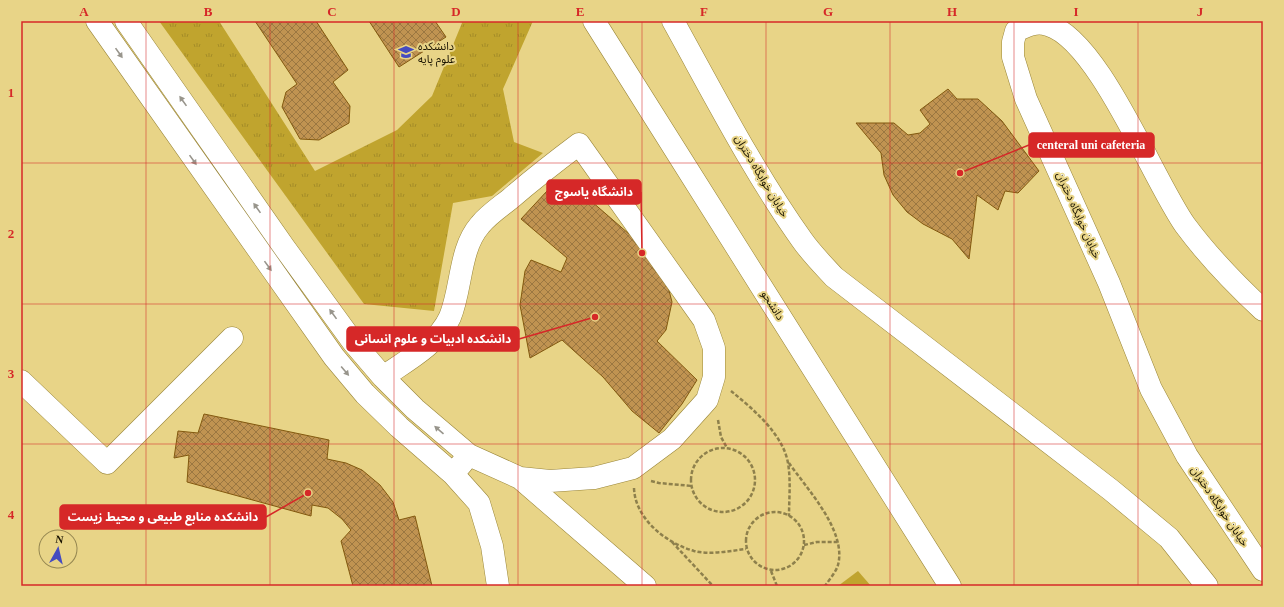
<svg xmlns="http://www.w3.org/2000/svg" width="1284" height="607" viewBox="0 0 1284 607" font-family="'Times New Roman','Noto Sans Arabic',serif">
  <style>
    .grass { fill: url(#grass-tufts) }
    .pitch { fill: #c0a42e }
    .building { fill: url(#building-cross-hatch); stroke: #83590f }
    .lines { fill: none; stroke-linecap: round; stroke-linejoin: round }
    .minor-casing { stroke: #998538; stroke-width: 23 }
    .path { stroke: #8e804c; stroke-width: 2.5; stroke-dasharray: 4 2; stroke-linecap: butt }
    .minor { stroke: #fff; stroke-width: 22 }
    .oneway { fill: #98958c }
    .grid { fill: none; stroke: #d62828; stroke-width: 1; stroke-opacity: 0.55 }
    .labels { text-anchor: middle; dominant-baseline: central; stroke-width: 4; stroke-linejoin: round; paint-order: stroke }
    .poi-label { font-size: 11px; fill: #191300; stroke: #e8d487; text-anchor: start }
    .street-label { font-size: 11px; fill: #191300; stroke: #e8d487 }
    .leader { fill: none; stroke: #d62828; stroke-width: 1.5 }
    .callout-dot { fill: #d62828; stroke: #e8d487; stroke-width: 1.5 }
    .callout { fill: #d62828; stroke: #d62828; stroke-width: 1.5 }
    .callout-label { font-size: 12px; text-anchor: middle; font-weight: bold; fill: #fff }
    .neatline { fill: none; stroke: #d62828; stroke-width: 1.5 }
    .grid-label { font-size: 13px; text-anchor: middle; font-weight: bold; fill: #d62828 }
  </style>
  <defs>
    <pattern id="grass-tufts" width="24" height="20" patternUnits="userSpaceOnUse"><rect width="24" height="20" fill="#c0a42e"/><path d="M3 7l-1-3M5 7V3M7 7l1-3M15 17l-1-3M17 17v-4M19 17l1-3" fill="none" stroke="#a48c27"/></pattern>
    <pattern id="building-cross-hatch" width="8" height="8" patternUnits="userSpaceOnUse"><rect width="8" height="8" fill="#c09351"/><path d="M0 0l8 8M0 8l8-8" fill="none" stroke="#9b7741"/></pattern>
  </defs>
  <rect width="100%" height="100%" fill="#e8d487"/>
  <path class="grass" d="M159,21H219L315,171L397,130L432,96L462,23L461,21H533L503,89L514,142L543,153L492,196L453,203L434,311L364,304Z"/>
  <path class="pitch" d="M858,571L871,586H838Z"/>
  <path class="building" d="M255,21H316L348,70L333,82L350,106L349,123L319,140L300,139L282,107L286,92L297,84Z
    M369,21H435L446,37L399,67Z
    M948,89L957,99H978L1002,121L1039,171L1018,193L1005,191L998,210L977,195L969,259L952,239L923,224L907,212L893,195L884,175L881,153L856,123H894L908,135L920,133L930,124L920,110Z
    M568,181L644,247L664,271L672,302L666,330L657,341L697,380L682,404L659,433L632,411L603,377L562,340L530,358L520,305L525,271L531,260L561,272L567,258L521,219L547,191L557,197Z
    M204,414L329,440L327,459L346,463L362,470L380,485L393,502L399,520L415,516L432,586H353L341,541L351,530L342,519L328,508L312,505L311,516L187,482L189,455L174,458L178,431L198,433Z"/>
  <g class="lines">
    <g class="minor-casing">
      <path id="minor" d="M97,21L334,357L365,394L399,427L453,474L469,455
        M126,21L284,247L353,342L383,377L415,409L469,455L520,478L550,481L594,478L633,468L672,439L707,400L714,377V348L704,320L579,144C555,162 532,180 510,199C500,207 488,215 480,225C459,249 462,288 450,317C438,344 406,361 383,377
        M594,21L950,586
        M673,21C713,93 754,173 802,240C811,253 823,265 834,277L1111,490L1169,538L1207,586
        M1263,310C1235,284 1208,256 1185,225C1153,180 1099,40 1048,25C1036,21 1026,26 1016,31L1013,42V57L1026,99L1109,283L1151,389L1187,456L1263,570
        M21,381L107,463L232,338
        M453,474L479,503L492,546L498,586
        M520,478L645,586"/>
    </g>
    <path class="path" d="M731,391C753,409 783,434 788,463C791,481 789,499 789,516
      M718,420L721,437L727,448
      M691 480a32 32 0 1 1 64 0a32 32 0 1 1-64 0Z
      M789,463C807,489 847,531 838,565C836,572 829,580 825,586
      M651,481L659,483L692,486
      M634,488C635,519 666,543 694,551C711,555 729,551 746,549
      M746 541a29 29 0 1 1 58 0a29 29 0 1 1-58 0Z
      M672,542L713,586
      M804,545L817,542H839
      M771,571L777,586"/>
    <use href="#minor" class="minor"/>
  </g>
  <defs><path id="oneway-solid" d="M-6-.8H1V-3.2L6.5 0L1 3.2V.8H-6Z"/></defs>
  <g class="oneway">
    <use href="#oneway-solid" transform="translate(119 53) rotate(55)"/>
    <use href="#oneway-solid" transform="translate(183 101) rotate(-125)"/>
    <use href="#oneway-solid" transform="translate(193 160) rotate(55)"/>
    <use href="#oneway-solid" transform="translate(257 208) rotate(-125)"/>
    <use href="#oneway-solid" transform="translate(268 266) rotate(54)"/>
    <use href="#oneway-solid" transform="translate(333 314) rotate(-126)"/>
    <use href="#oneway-solid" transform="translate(345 371) rotate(50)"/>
    <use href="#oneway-solid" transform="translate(439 430) rotate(-139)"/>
  </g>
  <path class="grid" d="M146,21V586M270,21V586M394,21V586M518,21V586M642,21V586M766,21V586M890,21V586M1014,21V586M1138,21V586M21,163H1263M21,304H1263M21,444H1263"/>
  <defs>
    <g id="university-bare" transform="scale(1.2)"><path d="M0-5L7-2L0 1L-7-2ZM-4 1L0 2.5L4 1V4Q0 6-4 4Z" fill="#454bc0" stroke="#e8d487" stroke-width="2.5" paint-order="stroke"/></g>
  </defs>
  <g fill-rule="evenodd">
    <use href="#university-bare" x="406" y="52"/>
  </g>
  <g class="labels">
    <g class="poi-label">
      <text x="418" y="46">دانشکده<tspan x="418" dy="13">علوم پایه</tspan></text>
    </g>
    <g class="street-label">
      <text transform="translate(762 176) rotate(59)">خیابان خوابگاه دختران</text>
      <text transform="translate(1079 215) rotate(66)">خیابان خوابگاه دختران</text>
      <text transform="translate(773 305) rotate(58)">دانشجو</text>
      <text transform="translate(1220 506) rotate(56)">خیابان خوابگاه دختران</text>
    </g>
  </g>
  <path class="leader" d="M960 173L1029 145M642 253L641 192M595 317L519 339M308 493L266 517"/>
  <g class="callout-dot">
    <circle cx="960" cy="173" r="4"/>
    <circle cx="642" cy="253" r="4"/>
    <circle cx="595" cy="317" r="4"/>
    <circle cx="308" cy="493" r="4"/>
  </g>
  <g class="callout">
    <rect x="1029" y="133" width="125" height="24" rx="4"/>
    <rect x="547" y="180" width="94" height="24" rx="4"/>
    <rect x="347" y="327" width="172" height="24" rx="4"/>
    <rect x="60" y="505" width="206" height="24" rx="4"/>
  </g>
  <g class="callout-label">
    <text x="1091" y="149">centeral uni cafeteria</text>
    <text x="594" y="196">دانشگاه یاسوج</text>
    <text x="433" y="343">دانشکده ادبیات و علوم انسانی</text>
    <text x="163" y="521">دانشکده منابع طبیعی و محیط زیست</text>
  </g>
  <rect width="1284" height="607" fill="none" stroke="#e8d487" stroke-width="44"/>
  <g transform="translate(58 549) rotate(8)"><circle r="19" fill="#e8d487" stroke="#958751"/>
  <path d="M0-3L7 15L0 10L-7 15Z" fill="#454bc0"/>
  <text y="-6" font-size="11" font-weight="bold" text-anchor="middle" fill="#191300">N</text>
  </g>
  <rect x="22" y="22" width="1240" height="563" class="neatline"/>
  <g class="grid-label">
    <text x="84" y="16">A</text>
    <text x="208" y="16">B</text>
    <text x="332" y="16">C</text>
    <text x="456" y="16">D</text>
    <text x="580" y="16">E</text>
    <text x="704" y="16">F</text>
    <text x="828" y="16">G</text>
    <text x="952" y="16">H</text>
    <text x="1076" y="16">I</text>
    <text x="1200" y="16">J</text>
    <text x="11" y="97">1</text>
    <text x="11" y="238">2</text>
    <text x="11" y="378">3</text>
    <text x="11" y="519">4</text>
  </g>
</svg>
